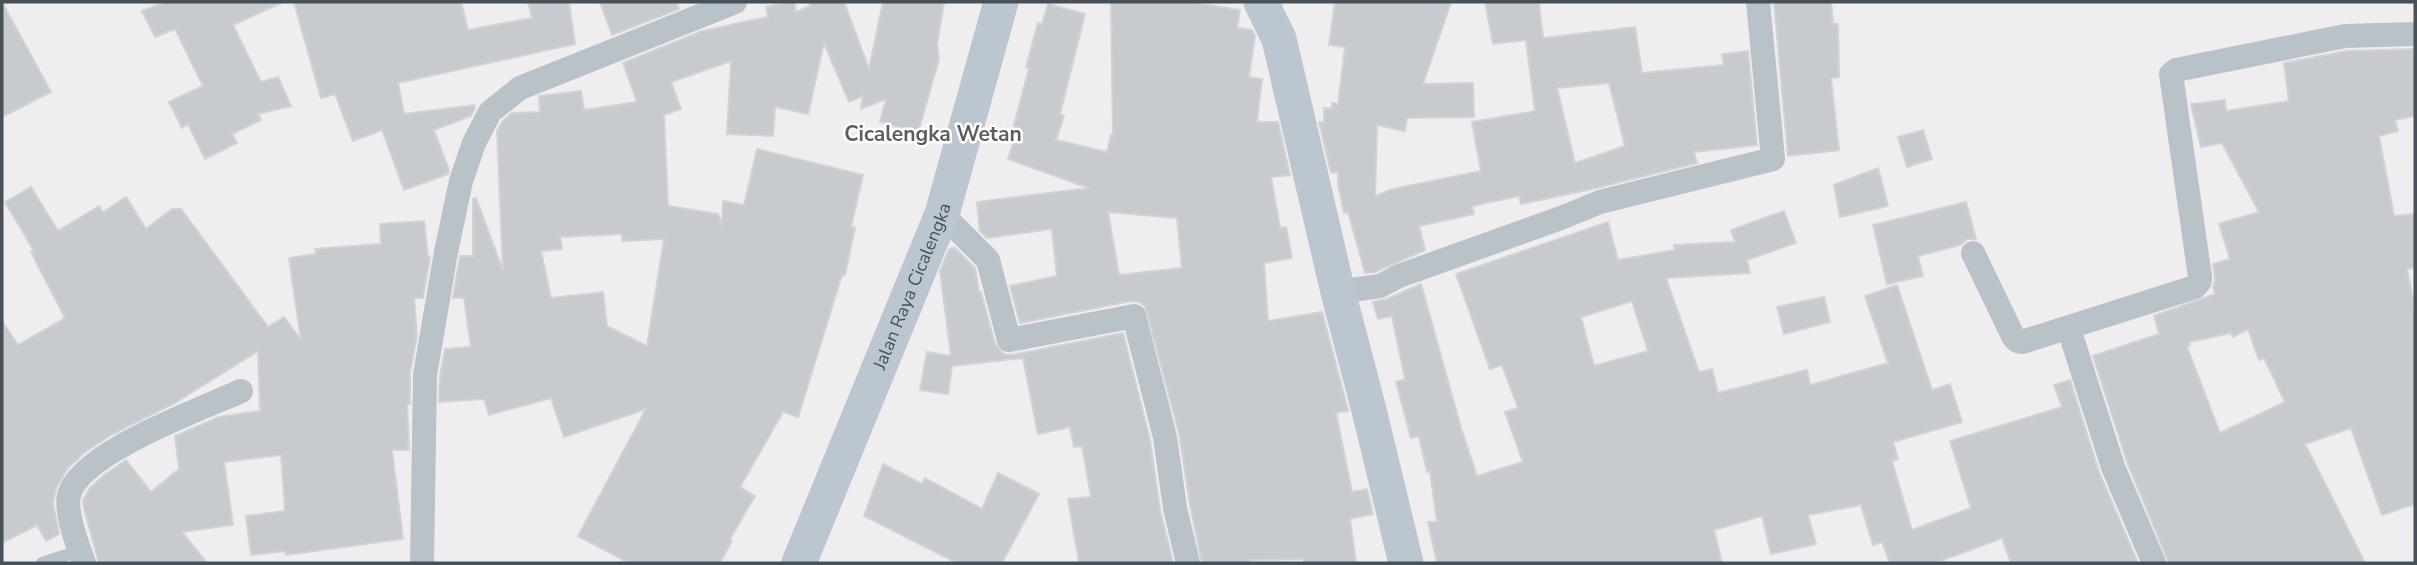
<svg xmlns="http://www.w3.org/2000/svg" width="2417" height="565" viewBox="0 0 2417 565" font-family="'Nunito Sans',sans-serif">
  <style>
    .building { fill: #c7cacf; stroke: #d1d3d8; stroke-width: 2; fill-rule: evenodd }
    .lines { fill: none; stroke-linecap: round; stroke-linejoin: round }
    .lane { stroke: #b9c2c9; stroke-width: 12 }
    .street { stroke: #b9c2c9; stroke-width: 24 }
    .secondary { stroke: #bbc6d0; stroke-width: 35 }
    .labels { text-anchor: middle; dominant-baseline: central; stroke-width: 5; stroke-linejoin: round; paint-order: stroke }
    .street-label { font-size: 18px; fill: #465159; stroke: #fff }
    .quarter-label { font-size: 21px; font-weight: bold; fill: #5a5e61; stroke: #fff }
  </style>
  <rect width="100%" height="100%" fill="#efeded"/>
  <path class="building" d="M2,2L51,92L2,117Z
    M166,2H283L233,25L261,82L278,77L291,106L258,114L261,120L232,134L237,143L205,159L188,124L182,128L169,102L203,86L175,29L155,37L142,11Z
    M294,2H461L468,30L532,18L528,2H569L575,44L398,83L404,114L474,105L475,108L471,116L434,130L449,170L448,174L404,190L382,130L353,141L335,94L321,98Z
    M600,2H676L679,9L612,35Z
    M788,2H794L796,12L810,6L808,2H844L869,69L883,2H944L937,45L939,59L918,133L880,122L886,99L861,109L863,96L849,102L824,43L808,114L775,107L773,136L727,134L731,61L671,82L681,109L664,115L668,206L718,214L722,225L723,201L744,205L757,149L863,175L851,227L855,228L845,275H842L798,417L783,412L740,487L755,496L730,539L732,541L720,563H629L578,536L646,409L564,437L551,398L489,415L484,399L439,402L440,376L445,349L471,347L464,298H453L460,256H473V199L476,198L503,271L497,131L502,122L512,113L540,112L539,96L581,91L584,110L637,102L623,63L702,31L768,17L766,7ZM622,234V241L664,239L647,346L607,326L603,292L551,298L541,251L562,249L560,237Z
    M1111,2H1190L1240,10L1237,28L1252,30L1255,36L1249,77L1262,79L1257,122H1278L1290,175L1271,177L1280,228L1286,227L1292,258L1264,263L1268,321L1322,312L1347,406L1348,411L1336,413L1352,492L1367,489L1373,514L1350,519L1356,563H1304V559L1250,560L1251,563H1202L1190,505L1179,433L1145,306L1139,302L1131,301L1020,323L1010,286L1057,276L1052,229L987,238L980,231L977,202L1089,188L1008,159L1016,135L1012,133L1029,68L1026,67L1038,23L1042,24L1048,4L1085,14L1060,114L1064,116L1056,140L1107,152L1111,135L1113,136ZM1108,212L1177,218L1182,268L1119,275Z
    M1335,2H1451L1423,84L1473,83L1474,117L1407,118L1405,131L1377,125L1375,196L1393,189L1481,171L1472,122L1535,111L1526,40L1493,44L1485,2H1539L1543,38L1635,27L1642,73L1724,65L1722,54L1748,51L1757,145L1694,152L1697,163L1592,189L1521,204L1519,196L1472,206L1474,214L1419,226L1425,250L1375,272L1365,273L1348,212L1344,213L1338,184V172L1331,173L1319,122H1324V108H1332V103L1338,104L1345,47L1329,45ZM1609,83L1625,146L1575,163L1557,88Z
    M1774,2H1831L1833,24H1838L1839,77L1831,78L1839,150L1788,156Z
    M2415,49V116L2395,120L2398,131L2379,136L2394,216L2415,214V268L2407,269L2415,310V504L2382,515L2351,428L2305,444L2365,563H2169L2127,462L2093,356L2159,334L2154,316L2215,294L2213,287L2215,281L2213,264L2230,259L2219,224L2259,212L2222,143L2201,147L2191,104L2225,100L2226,111L2289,101L2284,63L2347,51ZM2248,329L2259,360L2264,358L2285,402L2220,433L2187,347L2190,346L2189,342L2231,333L2233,337Z
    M1923,130L1932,159L1907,167L1898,137Z
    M1878,168L1888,206L1840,217L1834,185Z
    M31,187L58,231L99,206L103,212L126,197L146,229L172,209H181L268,327L284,317L301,340L289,258L316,254L315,249L381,244L380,224L424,221L428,257H430L423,298H414L417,335L410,373V404H407L409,450H392L403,539L286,555L285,551L251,555L246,516L285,511L281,455L224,462L233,525L182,532L207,563H99L84,509L83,500L90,488L104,475L126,460L151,492L179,469L175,436L219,417L260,411L258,351L175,403L111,435L85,452L68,468L56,488L53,503L59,534L46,541L37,525L2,543V321L18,345L65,318L31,252L34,251L5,202Z
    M1966,202L1976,239H1967L1960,245L1918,256L1923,276L1887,284L1873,225Z
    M1784,211L1796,243L1747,260L1750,273L1666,278L1699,372L1712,369L1718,393L1807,370L1810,385L1888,363L1865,296L1897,285L1932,390L1950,384L1962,422L1893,442L1898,459L1892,461L1912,530L1971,508L1950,441L2062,407L2054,385L2070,380L2099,472L2138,563H2011L2002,538L1935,563H1890L1882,542L1873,545L1861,505L1808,515L1816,544L1771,554L1762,516L1714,530L1722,563H1437L1428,522H1437L1430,471L1427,472L1419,436L1411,438L1396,382L1405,379L1392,316L1378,319L1373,302L1387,299L1421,284L1461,428L1477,476L1523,462L1505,412L1518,408L1502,365L1490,369L1456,274L1608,222L1618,260L1675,250L1674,245L1735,242L1731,230ZM1632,301L1648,351L1594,366L1581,317Z
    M955,248L975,268L979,292H981L995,344L1004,354L1012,355L1123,333L1150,440L1160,510L1173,563H1079L1068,499L1091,497L1082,446L1074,447L1070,427L1038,434L1023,358L952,366L948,394L920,390L927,352L951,356L940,271L949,249Z
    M1824,297L1830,322L1784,334L1777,307Z
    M883,464L922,484L925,478L982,509L998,473L1039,494L1002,563H957L864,516Z"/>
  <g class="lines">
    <path class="lane" d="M42,563L79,551"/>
    <path class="street" d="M942,214L988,260L1009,340L1134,316L1165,437L1175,508L1188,563
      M1973,253L2013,336L2017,341L2022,342L2195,287L2200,281V277L2171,74L2176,70L2345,36L2415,34
      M1338,292L1380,286L1399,276L1561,218L1600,202L1773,159L1758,2
      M2069,329L2113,467L2154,563
      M84,563C78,547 65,512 69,495C80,452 202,409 241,391
      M422,563L425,375L446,252L461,181L474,143L490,112L520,88L735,2"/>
    <g class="secondary">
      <path d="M1261,2L1279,39L1338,292L1369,410L1406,563"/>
      <path id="s1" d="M799,563L942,214L1001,2"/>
    </g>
  </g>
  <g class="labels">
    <g class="street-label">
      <text stroke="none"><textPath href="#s1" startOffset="299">Jalan Raya Cicalengka</textPath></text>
    </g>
    <g class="quarter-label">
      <text x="933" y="134">Cicalengka Wetan</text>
    </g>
  </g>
  <rect width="2417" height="565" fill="none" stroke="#465159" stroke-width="7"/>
</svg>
